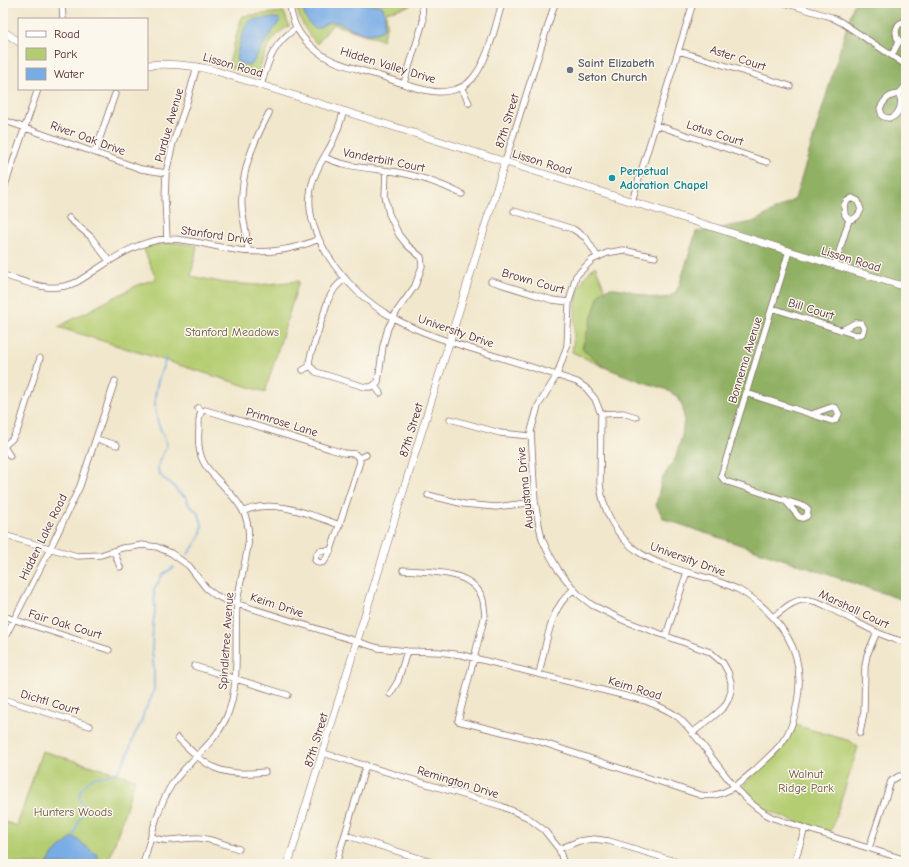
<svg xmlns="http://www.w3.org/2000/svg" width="909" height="867" viewBox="0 0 909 867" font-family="'Comic Neue',sans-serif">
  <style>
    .green { fill: #b5cd72; stroke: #80764e }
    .forest { fill: #90b064; stroke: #6d6848 }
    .water { fill: #77ace5; stroke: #606688 }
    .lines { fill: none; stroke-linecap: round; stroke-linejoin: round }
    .stream { stroke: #77ace5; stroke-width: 1.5 }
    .minor-casing { stroke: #846563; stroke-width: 7 }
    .tertiary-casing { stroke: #846563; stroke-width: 8 }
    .minor { stroke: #fff; stroke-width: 5.5 }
    .tertiary { stroke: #fff; stroke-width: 7 }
    .worship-dot { fill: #6b7280; stroke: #fbf7ec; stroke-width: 1.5 }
    .culture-dot { fill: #0f9aa8; stroke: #fbf7ec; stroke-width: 1.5 }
    .labels { text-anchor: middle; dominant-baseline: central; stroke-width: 3; stroke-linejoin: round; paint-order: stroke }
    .street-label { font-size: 12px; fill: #4a1f2b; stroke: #fbf7ec }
    .worship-label { font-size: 12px; font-weight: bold; fill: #5b616d; stroke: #fbf7ec; text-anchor: start }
    .culture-label { font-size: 12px; font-weight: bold; fill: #0d838f; stroke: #fbf7ec; text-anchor: start }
    .park-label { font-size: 12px; fill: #6a5340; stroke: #fbf7ec }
  </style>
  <rect width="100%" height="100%" fill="#fbf7ec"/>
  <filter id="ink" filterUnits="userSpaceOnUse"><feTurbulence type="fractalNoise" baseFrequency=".025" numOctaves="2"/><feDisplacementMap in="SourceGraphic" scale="8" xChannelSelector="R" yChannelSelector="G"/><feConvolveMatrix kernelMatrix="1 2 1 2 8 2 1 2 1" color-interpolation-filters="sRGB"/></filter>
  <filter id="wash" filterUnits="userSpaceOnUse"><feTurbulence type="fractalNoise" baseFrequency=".012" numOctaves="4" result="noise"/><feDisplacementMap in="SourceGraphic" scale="16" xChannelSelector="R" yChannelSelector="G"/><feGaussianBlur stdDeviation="0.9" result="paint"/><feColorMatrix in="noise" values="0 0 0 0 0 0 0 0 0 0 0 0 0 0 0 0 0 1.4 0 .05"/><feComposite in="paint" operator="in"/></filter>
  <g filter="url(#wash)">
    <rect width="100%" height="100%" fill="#f1e7cc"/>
    <path class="green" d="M296,3H409L410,6L386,12L387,25L382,40L333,24L317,44C306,32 298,19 296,3Z
      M284,12L289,26C268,38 264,55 257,77L228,66L242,16Z
      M167,243H182L197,246L191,276L225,283L259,285L299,281L265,392L58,327L140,284L156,279L143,247Z
      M595,266L605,289L599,295L582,349L604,367L572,352C578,319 568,290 595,266Z
      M795,725L850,741L858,747L831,832C800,822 764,816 743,789C744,781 751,777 757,772C775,757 784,746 795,725Z
      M42,751L135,779L108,864H3V821L17,826Z"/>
    <path class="forest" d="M854,3H906V601L664,519L656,505L662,479L675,459L682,436L684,420L683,408L678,397L665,389L634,379L604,367L582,349L599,295C601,292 603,290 606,289C628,282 666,315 679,286L696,232L753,222L795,199Z"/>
    <path class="water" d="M308,3H358L368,5H380L383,7C385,16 386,21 383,30C362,42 349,22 332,22C326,22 321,28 315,29C309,23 297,10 308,3Z
      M276,18L280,19L279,22L267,39L252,64L248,65L238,63L236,60C237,52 244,24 250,21C255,18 270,18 276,18Z
      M74,837L97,855L99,859L97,864H47L54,853L72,838Z"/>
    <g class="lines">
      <path class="stream" d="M167,357C157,379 151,400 158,423C160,429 167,441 166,446C164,455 155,463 159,473C162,479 168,481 173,485C175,487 176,490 178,492C180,494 183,495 186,497C187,500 188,503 190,506C192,508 195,509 197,512C208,528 199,540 188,554
        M74,837L78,822L85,808L79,798L81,790L91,779L101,776L114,774L118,771L128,754L134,736L141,723L144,712L152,696L154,689V670L152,650L153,623L155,612L154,590L163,574L174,567"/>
    </g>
  </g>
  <g filter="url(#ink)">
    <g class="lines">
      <g class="minor-casing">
        <path id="minor" d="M62,3L63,19
          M290,3C291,23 302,40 318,52C335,65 360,69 380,76C399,82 419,91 439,92C448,92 461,89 468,83C487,67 495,27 502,3
          M785,3L831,17L841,22L906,65
          M906,22C895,22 894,34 899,41L906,42
          M679,51L790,86
          M892,55L899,41
          M404,83L423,22L422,4
          M261,85C269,59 273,44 296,28
          M461,87L469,103
          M899,94C904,106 896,124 882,116L880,108C885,99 889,95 899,94L906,85
          M344,111C340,122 337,134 331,145C322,161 312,175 310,195C308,217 316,236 327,254C365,315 415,331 479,351C512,361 545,371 577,382L586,388L595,399L601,414L600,484C603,511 616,537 640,553C669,572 708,574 739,590C763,603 789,630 796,657C800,672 800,688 797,703C795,717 790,733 781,744C774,753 765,760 757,768C740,783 724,799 700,795L538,741L458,721L485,615C484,609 484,602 482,597C470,569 429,572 403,570
          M3,120L141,169L166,173
          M656,125L767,162
          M95,152L115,94
          M324,157C347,168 372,168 397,172C419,176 441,184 462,194
          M505,162L555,3
          M3,191L38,89
          M632,201L693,3
          M514,211L573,229L586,238L597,256
          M69,218L91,237L109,261
          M167,239L165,198L166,173L173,143L187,102L197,66
          M248,251C248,237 243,222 242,208C240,173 253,143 269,113
          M655,257L623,250L607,253L592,260L576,276L569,302L567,346L557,375L538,406L531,431L535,502L539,525L542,539L548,552L559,571L578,594L592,605L625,621L710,652L723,663L728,672L731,682V691L728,700L724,707L714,716L692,733
          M835,265L849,220L845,215L844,205L847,201L852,198L858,201L861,210C858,216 856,219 849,220
          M3,275C30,283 50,294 77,282C105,265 133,241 167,239C189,238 209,246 230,249C259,255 292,251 319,239
          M345,278L335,288L328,300L311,354L309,362L310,366L316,372L365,387H371L378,382L383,346L388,328L397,311L415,286L422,266L421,257L407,245L399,235L389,214L385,196L386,171
          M491,281L552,300L569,302
          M772,308L856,335L862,334L864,328L861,323H855L842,330
          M303,370L310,366
          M374,385L380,393
          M746,393L832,421L836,420L839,414L836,408L832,407L812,414
          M198,408L202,411L205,410L222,415L330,449L344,453L355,454L359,458L360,462L331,550L319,551L316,555L315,560L319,563L324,562L331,550
          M601,414L623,413L636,417
          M450,419L500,433L530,436
          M96,439L117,445
          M3,447L12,439L18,429L40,358
          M4,447L10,456
          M359,458L366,455
          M428,495L464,504L496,507L535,502
          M785,500L799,517L803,518L807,516L808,510L806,507L725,481L721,476L789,251
          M244,511C275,498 310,515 340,525
          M3,535L77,556L101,555L122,548L131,547L142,545L157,547L171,553L182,561L189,566L206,588L215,595L225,600L378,648L407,651L439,652L462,655L646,701C657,706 670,710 679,718C711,748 732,798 773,818L906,860
          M114,551L120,567
          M3,616L109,650
          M773,617C782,611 791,601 802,600C818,598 833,611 847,617C866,627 885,638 906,642
          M666,635L687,572
          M3,641L50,549L80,486L115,381
          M194,666L288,695
          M539,674C544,653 549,620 561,603C565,597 569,593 574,589
          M390,694L398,681L407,651
          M3,699L90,726
          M860,733L864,712L865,666L867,655L877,632
          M178,738C209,769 220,777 265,772
          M323,753L501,806L527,817L544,830L559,849L564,864
          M345,835L438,864
          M152,837C167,844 183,837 199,838C212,839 226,845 239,849
          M869,848L891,781L899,776L906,777
          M559,849L579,841L594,839L609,841L684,864
          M143,864C151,838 157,808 172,784C189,760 215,744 227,716C241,682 234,642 237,605C239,585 245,565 248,545C252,515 238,501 218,480C212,474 207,469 203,461C198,451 198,440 199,429C199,423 198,416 202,411
          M336,864L366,765
          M794,864L805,828"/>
      </g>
      <g class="tertiary-casing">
        <path id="tertiary" d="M3,31L19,42
          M147,65C171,63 193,65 216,71L789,251L906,287
          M288,864L505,162"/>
      </g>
      <use href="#minor" class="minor"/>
      <use href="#tertiary" class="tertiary"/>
    </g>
  </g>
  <circle class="worship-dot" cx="570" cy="70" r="4"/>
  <circle class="culture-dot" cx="612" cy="178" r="4"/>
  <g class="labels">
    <g class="street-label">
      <text transform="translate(738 58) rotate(18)">Aster Court</text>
      <text transform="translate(233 65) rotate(16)">Lisson Road</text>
      <text transform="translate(388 65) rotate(17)">Hidden Valley Drive</text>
      <text transform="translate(507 121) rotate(-73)">87th Street</text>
      <text transform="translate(169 125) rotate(-74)">Purdue Avenue</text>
      <text transform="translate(715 133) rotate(18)">Lotus Court</text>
      <text transform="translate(88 138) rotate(20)">River Oak Drive</text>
      <text transform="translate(384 160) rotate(11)">Vanderbilt Court</text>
      <text transform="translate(542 162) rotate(17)">Lisson Road</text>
      <text transform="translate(217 235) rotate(8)">Stanford Drive</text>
      <text transform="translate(851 259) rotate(17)">Lisson Road</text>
      <text transform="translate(533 281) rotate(16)">Brown Court</text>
      <text transform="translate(811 309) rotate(17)">Bill Court</text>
      <text transform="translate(456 331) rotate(19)">University Drive</text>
      <text transform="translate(745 360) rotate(-73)">Bonnema Avenue</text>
      <text transform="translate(282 422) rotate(17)">Primrose Lane</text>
      <text transform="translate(411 430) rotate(-73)">87th Street</text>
      <text transform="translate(525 488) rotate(-96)">Augustana Drive</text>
      <text transform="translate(43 537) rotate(-64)">Hidden Lake Road</text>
      <text transform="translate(688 559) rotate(20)">University Drive</text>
      <text transform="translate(277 605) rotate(18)">Keim Drive</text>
      <text transform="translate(854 609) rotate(25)">Marshall Court</text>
      <text transform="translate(65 624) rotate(17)">Fair Oak Court</text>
      <text transform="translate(226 641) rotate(-86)">Spindletree Avenue</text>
      <text transform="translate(635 688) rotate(17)">Keim Road</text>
      <text transform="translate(50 702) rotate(17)">Dichtl Court</text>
      <text transform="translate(316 740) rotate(-73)">87th Street</text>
      <text transform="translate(458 782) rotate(17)">Remington Drive</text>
    </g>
    <g class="worship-label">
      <text x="578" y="63">Saint Elizabeth<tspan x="578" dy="14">Seton Church</tspan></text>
    </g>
    <g class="culture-label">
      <text x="620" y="171">Perpetual<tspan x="620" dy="14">Adoration Chapel</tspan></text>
    </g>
    <g class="park-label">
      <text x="232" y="332">Stanford Meadows</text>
      <text x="806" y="774">Walnut<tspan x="806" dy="14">Ridge Park</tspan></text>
      <text x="73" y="812">Hunters Woods</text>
    </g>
  </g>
  <rect width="909" height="867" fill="none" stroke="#fbf7ec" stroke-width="16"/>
  <rect x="18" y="18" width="130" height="72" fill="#fbf7ec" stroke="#b4a19f"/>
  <rect x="26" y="31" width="20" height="6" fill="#ffffff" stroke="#b4a19f"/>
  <text x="54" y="38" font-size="12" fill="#4a1f2b">Road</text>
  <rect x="26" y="48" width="20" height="12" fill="#b5cd72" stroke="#b4a19f"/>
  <text x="54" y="58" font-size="12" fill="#4a1f2b">Park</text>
  <rect x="26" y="68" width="20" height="12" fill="#77ace5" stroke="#b4a19f"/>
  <text x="54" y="78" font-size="12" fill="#4a1f2b">Water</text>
</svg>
